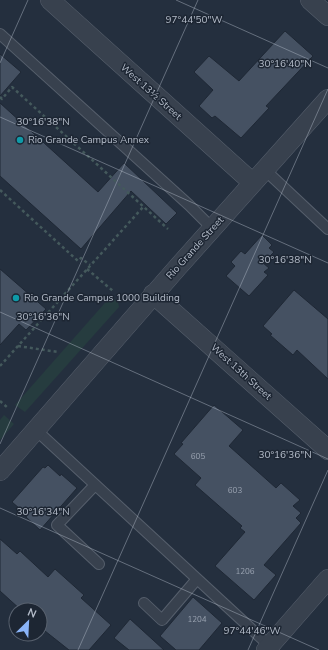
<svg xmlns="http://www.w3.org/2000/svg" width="328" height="650" viewBox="0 0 328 650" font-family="'Nunito Sans',sans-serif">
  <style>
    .green { fill: #263c3f }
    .building { fill: #455162; stroke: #1f2835 }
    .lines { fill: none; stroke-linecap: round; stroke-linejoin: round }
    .lane-casing { stroke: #565f6c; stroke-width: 12 }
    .street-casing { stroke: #565f6c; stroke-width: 20 }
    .path { stroke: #44595c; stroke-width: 2.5; stroke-dasharray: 3 3; stroke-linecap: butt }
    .lane { stroke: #38414e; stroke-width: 10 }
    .street { stroke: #38414e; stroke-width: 19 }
    .ticks { fill: none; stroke: #b4bcc9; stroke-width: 1; stroke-opacity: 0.45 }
    .culture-dot { fill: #0f9aa8; stroke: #1d2633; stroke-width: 1.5 }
    .labels { text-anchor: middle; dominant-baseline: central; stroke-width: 3; stroke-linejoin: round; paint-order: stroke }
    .number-label { font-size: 8px; fill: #98a1af }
    .street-label { font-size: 10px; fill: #b4bcc9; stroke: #1d2633 }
    .poi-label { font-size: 10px; fill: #b4bcc9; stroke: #1d2633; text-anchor: start }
    .ticks-label { font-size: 10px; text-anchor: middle; fill: #b4bcc9; stroke: #1d2633; stroke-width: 3; stroke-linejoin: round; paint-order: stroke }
  </style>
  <rect width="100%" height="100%" fill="#242f3e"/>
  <path class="green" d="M111,296L118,302L119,307L25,412L15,405Z
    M4,415L14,424L0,440V420Z"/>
  <path class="building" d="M285,31L313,56L266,106L269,108L241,138L215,116L212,118L199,106L213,90L194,72L209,56L239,81Z
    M0,54L21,72L0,96Z
    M0,103L98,192L124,163L177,213L166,224L131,191L81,249L0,176Z
    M262,235L272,245L269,248L274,252L263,263L269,268L264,272L268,275L249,296L226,276L235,266L231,262L241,251L245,254Z
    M0,269L46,309L26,330L19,324L0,345Z
    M294,290L328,319V379L297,350L293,355L270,335L272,334L263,326Z
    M214,405L243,430L229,446L276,488L281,483L300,500L293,506L301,513L296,518L301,523L264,565L276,575L254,600L215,566L245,532L240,528L242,526L195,485L201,478L174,454L183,444L181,443Z
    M48,465L60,476L61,474L77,488L40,530L26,517L27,515L12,502L43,467L45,468Z
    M0,539L17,554L20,551L48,577L55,569L84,595L81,598L111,625L89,650H69L40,627V610H21L0,591Z
    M193,597L222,623L199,650H176L160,636Z
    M130,619L164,650H129L114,638Z"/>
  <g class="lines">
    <g class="lane-casing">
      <path id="lane" d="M0,34L189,205L212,228
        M265,170L328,229
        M36,430L272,648
        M95,485L57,525L99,564
        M144,603L162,620L197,579"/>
    </g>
    <g class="street-casing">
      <path id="street" d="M50,0L253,183
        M310,0L328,16
        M153,294L328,450
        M0,471L177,268L328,99
        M266,650L328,579"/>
    </g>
    <path class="path" d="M0,97L2,99L12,87L168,229
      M0,190L78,261L81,258L90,265
      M87,269L113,291
      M18,346L58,352
      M0,366L144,206
      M0,401L8,408"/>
    <use href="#lane" class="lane"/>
    <use href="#street" class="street"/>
  </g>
  <path class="ticks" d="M176,0L328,68M0,63L28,0M0,117L328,263M0,312L328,459M0,444L198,0M0,508L319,650M78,650L328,89M248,650L328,470"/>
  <g class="culture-dot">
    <circle cx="20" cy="140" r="4"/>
    <circle cx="16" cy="298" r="4"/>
  </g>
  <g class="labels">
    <g class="number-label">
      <text x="198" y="456">605</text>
      <text x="235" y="490">603</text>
      <text x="245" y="571">1206</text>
      <text x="197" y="619">1204</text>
    </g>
    <g class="street-label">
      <text transform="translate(151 92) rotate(42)">West 13½ Street</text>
      <text transform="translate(195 248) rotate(-48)">Rio Grande Street</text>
      <text transform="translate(241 372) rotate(42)">West 13th Street</text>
    </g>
    <g class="poi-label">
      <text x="28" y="140">Rio Grande Campus Annex</text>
      <text x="24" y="298">Rio Grande Campus 1000 Building</text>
    </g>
  </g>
  <g class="ticks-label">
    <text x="194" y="23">97°44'50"W</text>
    <text x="285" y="67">30°16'40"N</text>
    <text x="43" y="125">30°16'38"N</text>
    <text x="285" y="263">30°16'38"N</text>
    <text x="43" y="320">30°16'36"N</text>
    <text x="285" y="458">30°16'36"N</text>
    <text x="43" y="515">30°16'34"N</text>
    <text x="252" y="634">97°44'46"W</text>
  </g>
  <g transform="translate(28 622) rotate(24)"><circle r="19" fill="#1d2633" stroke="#59626f"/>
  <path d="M0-3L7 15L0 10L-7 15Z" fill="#8ab4f8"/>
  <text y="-6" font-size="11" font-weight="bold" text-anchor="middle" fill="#b4bcc9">N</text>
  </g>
</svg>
